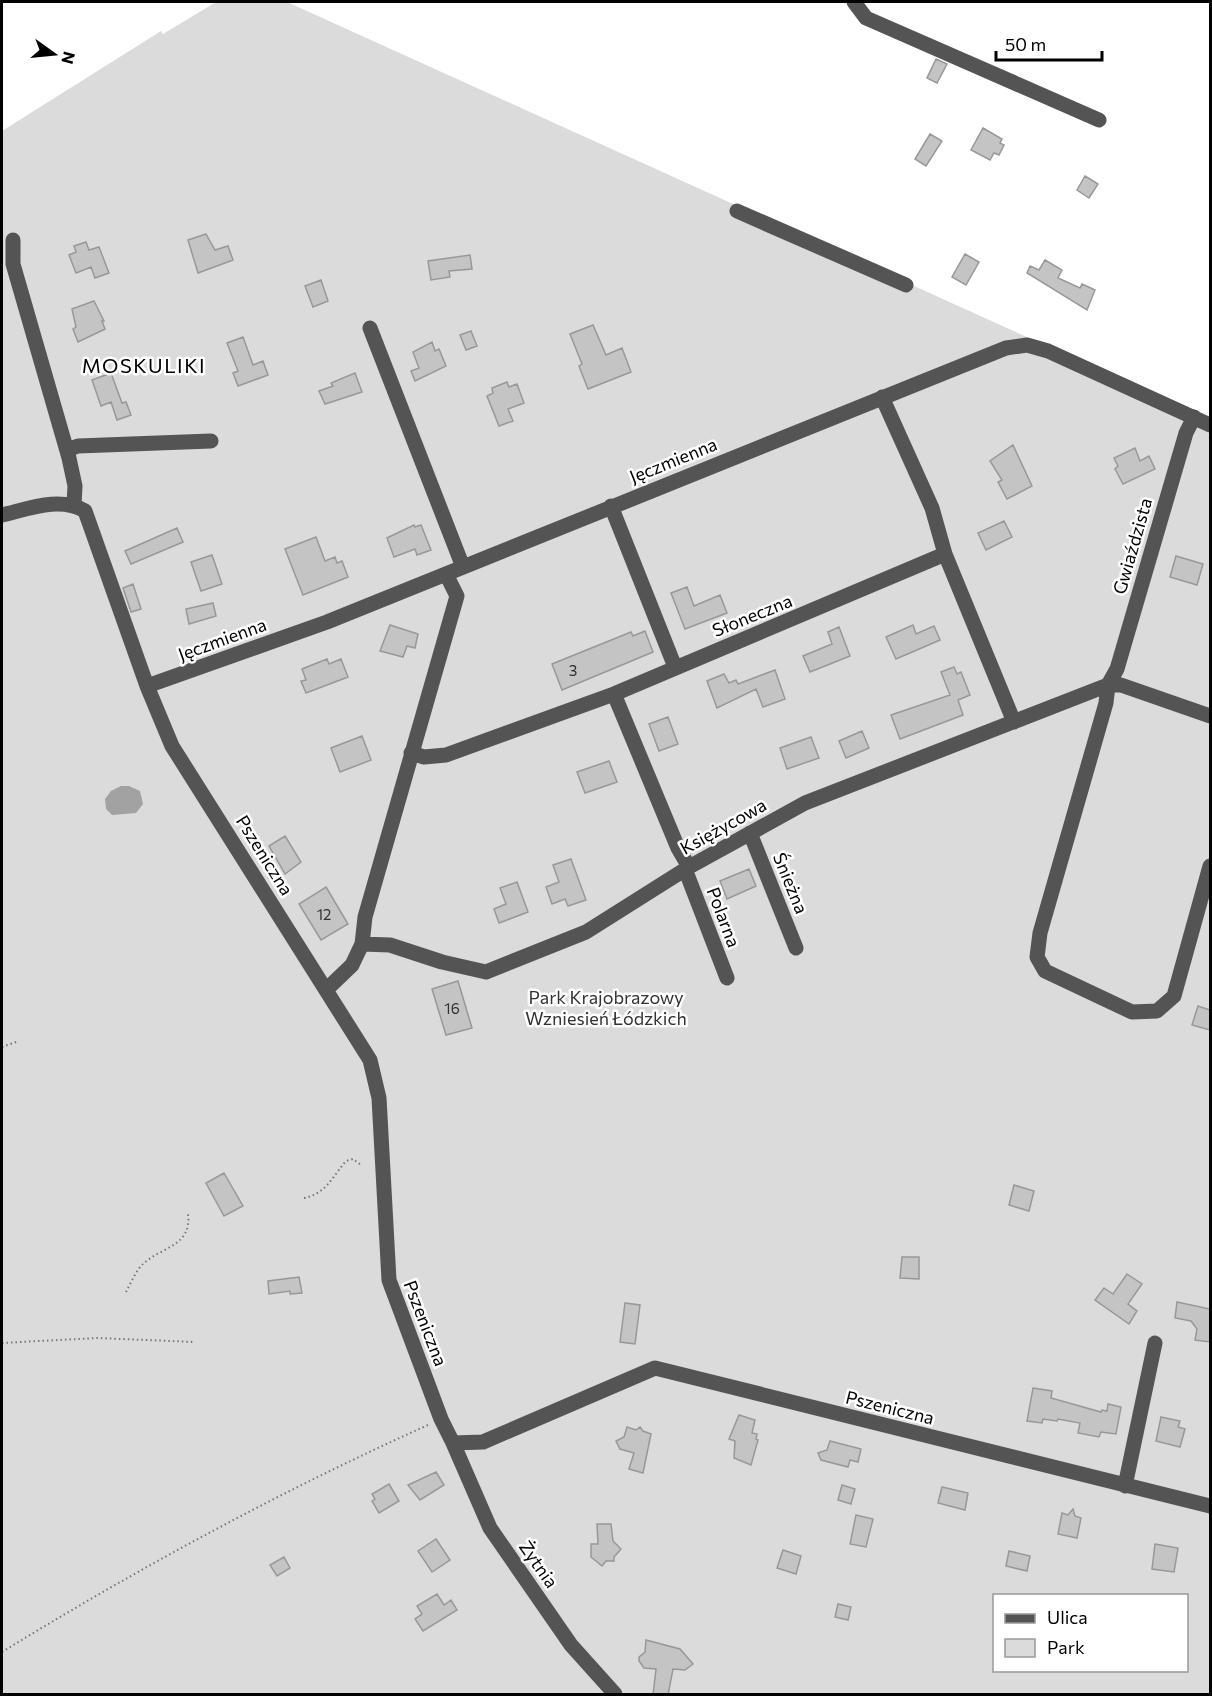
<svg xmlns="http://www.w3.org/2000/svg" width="1212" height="1696" viewBox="0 0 1212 1696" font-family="Commissioner,sans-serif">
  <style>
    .green { fill: #dbdbdb; fill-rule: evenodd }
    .water { fill: #a2a2a2 }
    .building { fill: #c4c4c4; stroke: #989898; stroke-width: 1.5 }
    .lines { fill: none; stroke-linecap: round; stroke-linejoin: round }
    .path { stroke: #767676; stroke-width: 2; stroke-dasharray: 1.5 3; stroke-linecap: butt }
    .minor { stroke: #545454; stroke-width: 15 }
    .labels { text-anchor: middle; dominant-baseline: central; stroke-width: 5; stroke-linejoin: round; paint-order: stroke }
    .number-label { font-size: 15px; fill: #313131 }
    .street-label { font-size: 18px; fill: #000; stroke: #fff }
    .park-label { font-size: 18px; fill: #323232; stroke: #fff }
    .neighbourhood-label { font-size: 20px; letter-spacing: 1.5px; fill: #000; stroke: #fff }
  </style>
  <rect width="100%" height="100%" fill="#fff"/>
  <path class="green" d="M216,2H287L1210,420V1694H2V131L161,31L163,34ZM994,1596H1186V1670H994Z"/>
  <path class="water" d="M121,786H129L140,791L143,804L136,813L112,815L106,809L105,799L111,791Z"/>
  <path class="building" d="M936,59L947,64L937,83L927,78Z
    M983,128L1002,139L1000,143L1004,145L999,155L994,153L990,160L971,150Z
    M930,134L942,141L926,166L915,159Z
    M1085,176L1098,184L1089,198L1077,190Z
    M206,234L215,250L228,246L233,260L198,273L188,240Z
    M86,242L89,250L99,247L109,273L95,278L91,267L76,273L69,255L76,252L74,246Z
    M965,254L979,262L966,285L952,277Z
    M470,255L472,269L449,271L450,277L431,280L428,261Z
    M1045,260L1062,270L1058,278L1080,288L1082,284L1095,290L1087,310L1027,273L1030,266L1039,270Z
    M321,280L328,301L313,307L305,286Z
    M94,301L104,321H102L105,329L78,342L73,329L76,327L72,309Z
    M593,325L606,355L622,348L631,372L588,389L579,366L582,364L570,334Z
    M471,331L477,346L466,350L460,335Z
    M243,337L253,365L263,361L268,375L238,386L233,373L238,371L227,343Z
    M432,342L435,351L439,349L446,366L415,381L411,371L419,368L413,352Z
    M111,373L122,403L126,402L131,415L117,420L111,402L101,406L92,380Z
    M355,373L362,392L325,404L319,391L333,386L331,383Z
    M507,382L509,387L517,384L524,403L508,409L513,421L499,426L487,396L493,393L492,388Z
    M1013,445L1032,486L1007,499L998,482L1002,480L990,461Z
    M1135,448L1140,461L1149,456L1155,469L1123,484L1115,469L1118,466L1114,458Z
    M1004,521L1012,537L986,550L978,533Z
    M414,525L415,527L421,525L431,550L417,555L415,549L394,557L387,538Z
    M177,528L183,542L131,564L125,551Z
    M316,537L325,561L335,557L337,563L342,561L348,577L303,595L285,549Z
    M212,555L222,584L201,591L191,562Z
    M1176,556L1203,564L1197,585L1170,577Z
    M133,584L141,609L131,612L123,588Z
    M687,587L694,606L720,595L727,613L685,629L671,593Z
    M213,603L216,616L189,624L186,609Z
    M390,625L418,634L415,648L407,646L403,657L380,651Z
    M913,625L916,634L934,626L940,640L896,659L886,637Z
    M839,627L850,656L810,672L803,656L832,644L828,632Z
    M645,631L653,652L562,690L552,664L631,632L633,636Z
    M327,659L329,664L341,659L348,677L306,693L301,681L306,680L302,669Z
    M954,667L957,674L961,672L970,695L958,700L963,715L900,739L891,715L950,695L941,672Z
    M775,670L785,699L763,707L756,689L717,708L707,681L724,674L729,683L736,680L738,684Z
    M668,717L678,744L659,751L649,724Z
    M862,731L869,748L846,758L839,741Z
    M362,736L371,760L340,772L331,748Z
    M811,737L819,758L787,769L780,748Z
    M609,761L617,782L585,793L577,772Z
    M285,836L301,862L285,874L269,846Z
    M571,859L586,900L568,906L565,899L552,904L546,887L559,882L553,865Z
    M749,869L756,886L727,899L720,881Z
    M517,882L528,912L499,923L494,909L506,904L500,888Z
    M326,887L348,924L321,940L299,904Z
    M458,981L472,1028L446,1035L432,989Z
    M1198,1006L1210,1010V1030L1192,1025Z
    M224,1173L243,1206L224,1216L206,1183Z
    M1014,1185L1034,1191L1029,1211L1009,1205Z
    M902,1257H919V1279L900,1278Z
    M1127,1274L1142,1284L1128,1304L1137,1311L1129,1324L1095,1300L1104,1288L1113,1294Z
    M299,1277L302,1293L290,1294V1291L269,1294L268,1281Z
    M1177,1302L1210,1309V1342L1195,1340L1197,1329L1191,1321L1175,1318Z
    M625,1303L640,1305L635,1344L620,1342Z
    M1033,1388L1052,1391L1051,1398L1101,1412L1102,1410L1107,1411L1108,1404L1121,1407L1116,1434L1101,1432L1099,1437L1078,1433L1080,1423L1058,1419L1057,1421L1043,1419L1042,1423L1027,1421Z
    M739,1415L755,1420L752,1433L757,1434L756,1439L758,1440L751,1465L734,1458L735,1441L729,1439Z
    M1161,1417L1180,1421L1178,1427L1185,1429L1180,1447L1156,1441Z
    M627,1427L636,1430L640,1427L643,1431L651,1434L643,1473L629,1469L634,1453L620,1449L616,1441L624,1437Z
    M830,1441L861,1449L858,1462L850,1460L848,1467L821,1460L818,1453L827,1450Z
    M436,1472L444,1485L420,1500L408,1485Z
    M389,1484L399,1501L379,1513L372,1501L375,1499L372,1494Z
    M842,1485L855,1489L851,1504L838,1500Z
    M942,1487L968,1493L965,1510L938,1503Z
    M1073,1509L1075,1516L1081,1518L1077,1538L1058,1534L1062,1513L1068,1515Z
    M856,1515L873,1519L866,1547L850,1544Z
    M597,1524H611L613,1541L621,1549L614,1557V1561H606L602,1566L591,1557V1544H598Z
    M436,1539L450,1560L432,1572L418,1551Z
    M1155,1544L1178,1548L1174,1572L1152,1569Z
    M783,1550L801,1556L796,1574L777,1568Z
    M1009,1551L1030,1556L1027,1571L1006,1566Z
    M284,1557L290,1568L277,1576L270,1565Z
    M437,1594L444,1605L451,1600L457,1610L423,1631L415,1619L422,1614L417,1606Z
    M838,1604L851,1607L848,1620L835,1617Z
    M646,1640L680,1649L693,1664L685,1670L673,1669L668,1695H653L656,1669L644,1668L639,1661V1657L645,1652Z"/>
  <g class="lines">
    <path class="path" d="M2,1047L19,1041
      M304,1198C326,1194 333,1176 346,1161L353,1159L361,1165
      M126,1292C131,1283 136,1270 144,1263C162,1247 192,1246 188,1214
      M2,1343L97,1338L195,1342
      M2,1652C139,1568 281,1491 428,1425"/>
    <path class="minor" d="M854,2L866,18L1099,120
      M737,211L906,285
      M13,240V264L69,458L75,486L74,505
      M370,328L463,567
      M882,397L932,508L945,554L1014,722
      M1194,417L1186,433L1117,669L1108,685L1106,703L1040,933L1037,957L1045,971L1132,1012L1157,1011L1174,996L1210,866
      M67,450L78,446L211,441
      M611,506L675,667
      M2,515C28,509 60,496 85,511L147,686L172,746L370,1060L379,1098L389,1280L441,1419L453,1443L483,1442L655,1368L1210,1506
      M147,686L327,622L1006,348L1027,345L1048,351L1210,425
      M614,694L678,848L689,867
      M411,753L424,757L446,755L614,694L945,554
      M750,833L796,948
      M685,869L727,978
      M362,944L365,917L457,596L446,574
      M327,989L352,965L362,944L390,945L442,962L486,972L586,932L689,867L805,803L1108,685H1121L1210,716
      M453,1443L490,1528L571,1645L615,1694
      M1125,1486L1155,1343"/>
  </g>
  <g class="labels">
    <g class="number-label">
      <text x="573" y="670">3</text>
      <text x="324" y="914">12</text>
      <text x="452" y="1008">16</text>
    </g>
    <g class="street-label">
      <text transform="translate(673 460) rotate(-22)">Jęczmienna</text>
      <text transform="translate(1132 546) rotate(-74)">Gwiaździsta</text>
      <text transform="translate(752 615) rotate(-22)">Słoneczna</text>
      <text transform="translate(222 639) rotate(-20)">Jęczmienna</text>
      <text transform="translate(723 826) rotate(-29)">Księżycowa</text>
      <text transform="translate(265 855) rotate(58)">Pszeniczna</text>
      <text transform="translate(791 883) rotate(68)">Śnieżna</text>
      <text transform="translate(724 917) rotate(69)">Polarna</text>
      <text transform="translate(426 1323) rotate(69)">Pszeniczna</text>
      <text transform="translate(890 1407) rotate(14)">Pszeniczna</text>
      <text transform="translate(539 1564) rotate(55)">Żytnia</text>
    </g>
    <g class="park-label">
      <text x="606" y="997">Park Krajobrazowy<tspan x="606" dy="21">Wzniesień Łódzkich</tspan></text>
    </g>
    <g class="neighbourhood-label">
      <text x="144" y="365">MOSKULIKI</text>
    </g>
  </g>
  <rect width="1212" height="1696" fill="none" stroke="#000000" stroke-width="6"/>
  <rect x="993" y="1594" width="195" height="78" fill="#ffffff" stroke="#999999" stroke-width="1.5"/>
  <rect x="1005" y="1614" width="30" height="9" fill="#545454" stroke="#999999" stroke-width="1.5"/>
  <text x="1047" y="1624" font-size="18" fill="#000000">Ulica</text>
  <rect x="1005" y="1639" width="30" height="18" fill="#dbdbdb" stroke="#999999" stroke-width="1.5"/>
  <text x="1047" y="1654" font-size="18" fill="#000000">Park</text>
  <g transform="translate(54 54) rotate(105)" stroke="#ffffff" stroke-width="4.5" paint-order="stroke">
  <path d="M0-4.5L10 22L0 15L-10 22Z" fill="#000000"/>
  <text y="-9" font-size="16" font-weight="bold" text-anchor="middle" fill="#000000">N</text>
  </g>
  <path d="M996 51v9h106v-9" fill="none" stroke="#000000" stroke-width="3"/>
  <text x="1005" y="51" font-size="18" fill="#000000" stroke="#ffffff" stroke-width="4.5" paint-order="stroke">50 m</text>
</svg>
